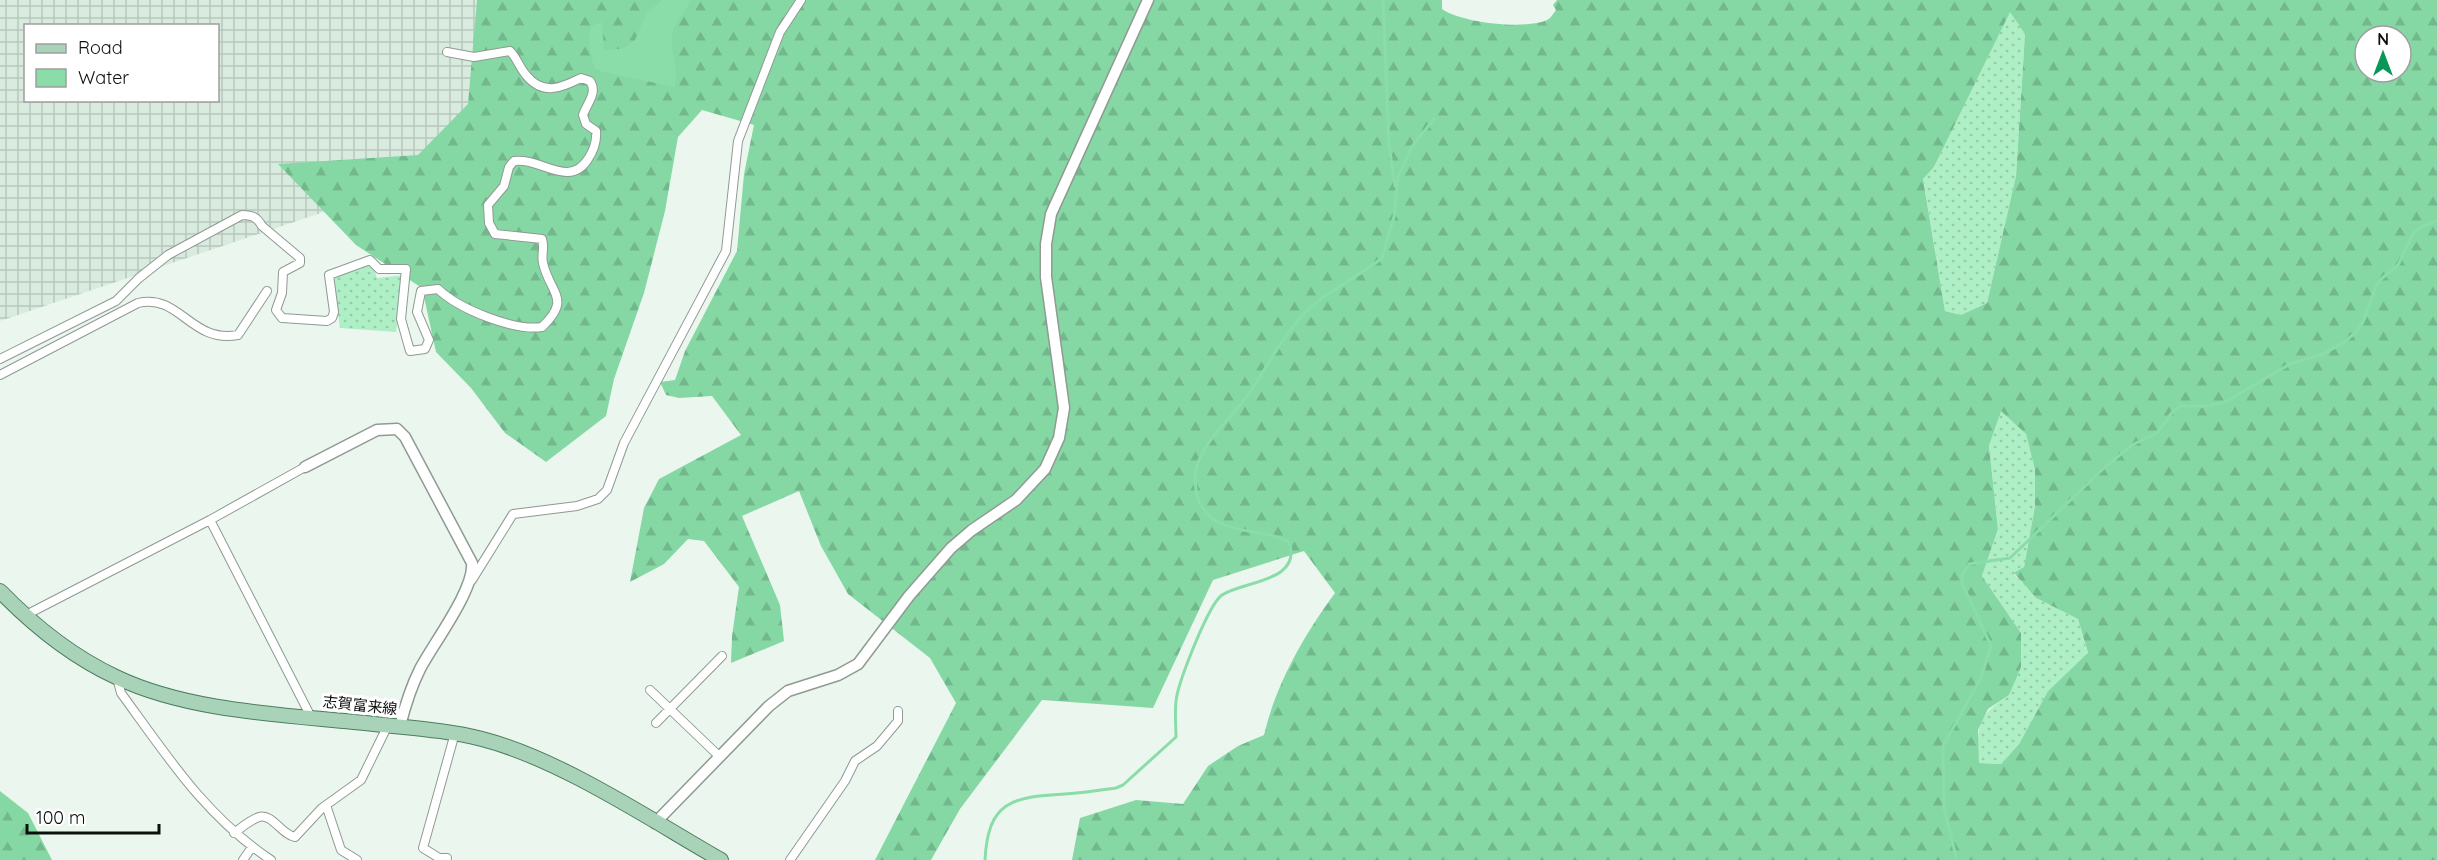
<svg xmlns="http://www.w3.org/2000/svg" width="2437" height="860" viewBox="0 0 2437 860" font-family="Quicksand,'Noto Sans JP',sans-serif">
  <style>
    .industrial { fill: url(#industrial-grid); fill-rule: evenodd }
    .grass { fill: url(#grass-dots) }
    .forest { fill: url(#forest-firs); fill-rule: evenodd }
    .water { fill: #8adca8 }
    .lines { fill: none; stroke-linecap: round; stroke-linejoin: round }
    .stream { stroke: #8adca8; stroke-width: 3 }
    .minor-casing { stroke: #8f9a92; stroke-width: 10 }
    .tertiary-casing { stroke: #8f9a92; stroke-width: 13 }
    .primary-casing { stroke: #4d7c5e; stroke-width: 16 }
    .minor { stroke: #fff; stroke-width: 8 }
    .tertiary { stroke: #fff; stroke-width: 10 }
    .primary { stroke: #a9d3b9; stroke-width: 14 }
    .labels { text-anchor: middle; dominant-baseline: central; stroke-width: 6; stroke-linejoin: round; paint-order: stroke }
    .street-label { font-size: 15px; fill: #0c100d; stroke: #fff }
  </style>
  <defs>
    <pattern id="industrial-grid" width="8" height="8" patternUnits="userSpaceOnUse" patternTransform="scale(1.5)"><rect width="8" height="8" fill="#d8ebde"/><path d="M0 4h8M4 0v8" fill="none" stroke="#b8c8bd"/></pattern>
    <pattern id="grass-dots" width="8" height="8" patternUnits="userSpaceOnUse" patternTransform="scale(1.5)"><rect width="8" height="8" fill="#afefc5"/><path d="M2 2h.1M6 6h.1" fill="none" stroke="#95cca8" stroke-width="1.8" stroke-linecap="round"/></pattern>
    <pattern id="forest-firs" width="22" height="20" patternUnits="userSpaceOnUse" patternTransform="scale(1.5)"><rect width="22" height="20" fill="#85d8a4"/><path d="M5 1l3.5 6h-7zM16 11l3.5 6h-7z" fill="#72b88c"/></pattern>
  </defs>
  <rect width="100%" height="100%" fill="#ebf7ee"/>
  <path class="industrial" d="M0,0H511L481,159L0,321ZM26,26H218V100H26Z"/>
  <path class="grass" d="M2010,11L2025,34L2016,176L1987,303L1961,315L1945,311L1923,178L1934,167Z
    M372,264L377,278L405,275L396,332L340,328L333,278Z
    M2001,410L2026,434L2035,470V506L2024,567L2014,574L2036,598L2078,619L2088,654L2048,691L2019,744L2001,764L1979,763C1977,725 1976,717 2009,695L2021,633L1982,576L1998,529L1989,446Z"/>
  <path class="forest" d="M477,0H1442V9C1462,23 1524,30 1547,20C1551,18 1553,14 1556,10L1553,5L1557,0H2437V860H1072L1080,818L1136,800L1183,804L1208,766L1238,746L1264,735C1276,684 1304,635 1335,593L1304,551L1213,580L1153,708L1042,700L960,809L931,860H875L956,703L930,658L848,594L821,546L799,491L742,516L780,605L784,641L731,663L732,636L739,587L704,541L688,539L664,564L630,582L644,508L659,479L741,435L712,396L679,398L666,395L660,382L675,380L685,351L737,251L744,174L754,125L702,110L678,137L665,211L644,293L614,379L606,416L546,462L505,433L471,388L436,352L422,288L356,245L278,164L418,155L468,104ZM2010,12L2025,34L2016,176L1987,303L1961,315L1945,311L1923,179L1934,167ZM2365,36H2401V72H2365ZM2001,411L2026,434L2035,470V506L2024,567L2014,573L2036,598L2078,619L2088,653L2048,691L2019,744L2001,764L1979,763L1978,730L1988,709L2009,695L2021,667V633L1982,576L1998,529L1989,446Z
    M0,791L28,813L52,860H0Z"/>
  <path class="water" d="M662,0H690C686,14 674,20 672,39C671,56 680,71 674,87L596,70C589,55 587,43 591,26L602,22L604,51L624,48L635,40L646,14Z"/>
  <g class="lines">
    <path class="stream" d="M1383,0L1389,145L1395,186
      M985,860C988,801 1012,797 1065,794C1082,793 1099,790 1116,788L1123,785L1176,737C1176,724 1174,708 1177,695C1181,677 1208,605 1222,595C1243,581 1303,582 1289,542C1263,527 1221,537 1202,507C1195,497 1193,474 1198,463C1208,435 1236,414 1252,389C1269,364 1282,337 1304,314C1326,291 1357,278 1382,258L1394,217L1398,177L1411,148L1434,119
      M1957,860L1944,809L1943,746L1981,678L1991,646L1962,583V575L1969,564L2010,558L2104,468L2132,445L2157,433L2174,410L2181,406H2207L2225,402L2290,364L2323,354L2343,343L2355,333L2363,322L2375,289L2380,280L2398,265L2413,234L2421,227L2437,221"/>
    <g class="minor-casing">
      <path id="minor" d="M0,359L116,301L139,278L168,255L242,215C252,215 257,217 262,226L300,258V263L283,272L282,293L276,310L282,318L327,321L332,318L334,312L329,275L370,260L379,269H406L401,319L410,351L425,349L429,340L417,312L421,291L438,289C459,309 513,331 542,327C572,298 550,294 543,263C541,254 545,248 542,239L495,234L489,223L488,205L504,186L509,167L514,161C540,157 569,189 588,159C594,150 597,142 596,131L586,124L583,115C587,103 598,93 590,81L581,78C561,88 543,96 526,75C519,67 517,58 510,51L474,57L447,52
        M0,375L138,303C180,293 191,344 238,335L267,291
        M210,520L311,717
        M472,580L513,514L577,506L598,499L607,490L624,443L726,251L738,141L780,32L801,0
        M24,616L210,520L305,467
        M117,678L121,693C167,756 205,816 271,860
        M650,690L720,757
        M656,723L722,656
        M326,805L341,850L357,860
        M234,833C241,828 250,820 259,817C272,813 282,835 295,837L322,808L361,780L388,725
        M447,858H439L423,848L455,733
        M243,860L252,847
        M790,860L845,781L855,761L877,746L898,721V711"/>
    </g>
    <g class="tertiary-casing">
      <path id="tertiary" d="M305,467L377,430L397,429L405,437L472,563C475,589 433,644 420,669C411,687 405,706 400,726
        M655,823L769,706L788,691L838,675L858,664L909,596L951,548L972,530L1016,500L1045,469L1059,438L1064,408L1046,277V244L1051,214L1148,0"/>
    </g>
    <g class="primary-casing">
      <path id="primary" d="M0,591C34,626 71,656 116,677C191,713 292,715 374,724C410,728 447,730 482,739C560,759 651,820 721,860"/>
    </g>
    <use href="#minor" class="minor"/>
    <use href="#tertiary" class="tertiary"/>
    <use href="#primary" class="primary"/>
  </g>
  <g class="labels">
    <g class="street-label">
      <text transform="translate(360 705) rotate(6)">志賀富来線</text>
    </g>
  </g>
  <rect x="24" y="24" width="195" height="78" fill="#ffffff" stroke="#9e9f9e" stroke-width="1.5"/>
  <rect x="36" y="44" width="30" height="9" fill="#a9d3b9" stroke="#9e9f9e" stroke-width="1.5"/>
  <text x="78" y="54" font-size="18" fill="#0c100d">Road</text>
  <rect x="36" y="69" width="30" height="18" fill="#8adca8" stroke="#9e9f9e" stroke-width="1.5"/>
  <text x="78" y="84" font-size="18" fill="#0c100d">Water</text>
  <g transform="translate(2383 54)"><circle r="28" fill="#ffffff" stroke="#9e9f9e" stroke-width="1.5"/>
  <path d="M0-4.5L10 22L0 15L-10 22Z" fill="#089757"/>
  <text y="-9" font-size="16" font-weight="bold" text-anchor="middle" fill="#0c100d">N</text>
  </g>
  <path d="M27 824v9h132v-9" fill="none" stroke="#0c100d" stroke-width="3"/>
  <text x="36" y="824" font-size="18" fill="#0c100d" stroke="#ffffff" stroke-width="4.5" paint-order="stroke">100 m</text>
</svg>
